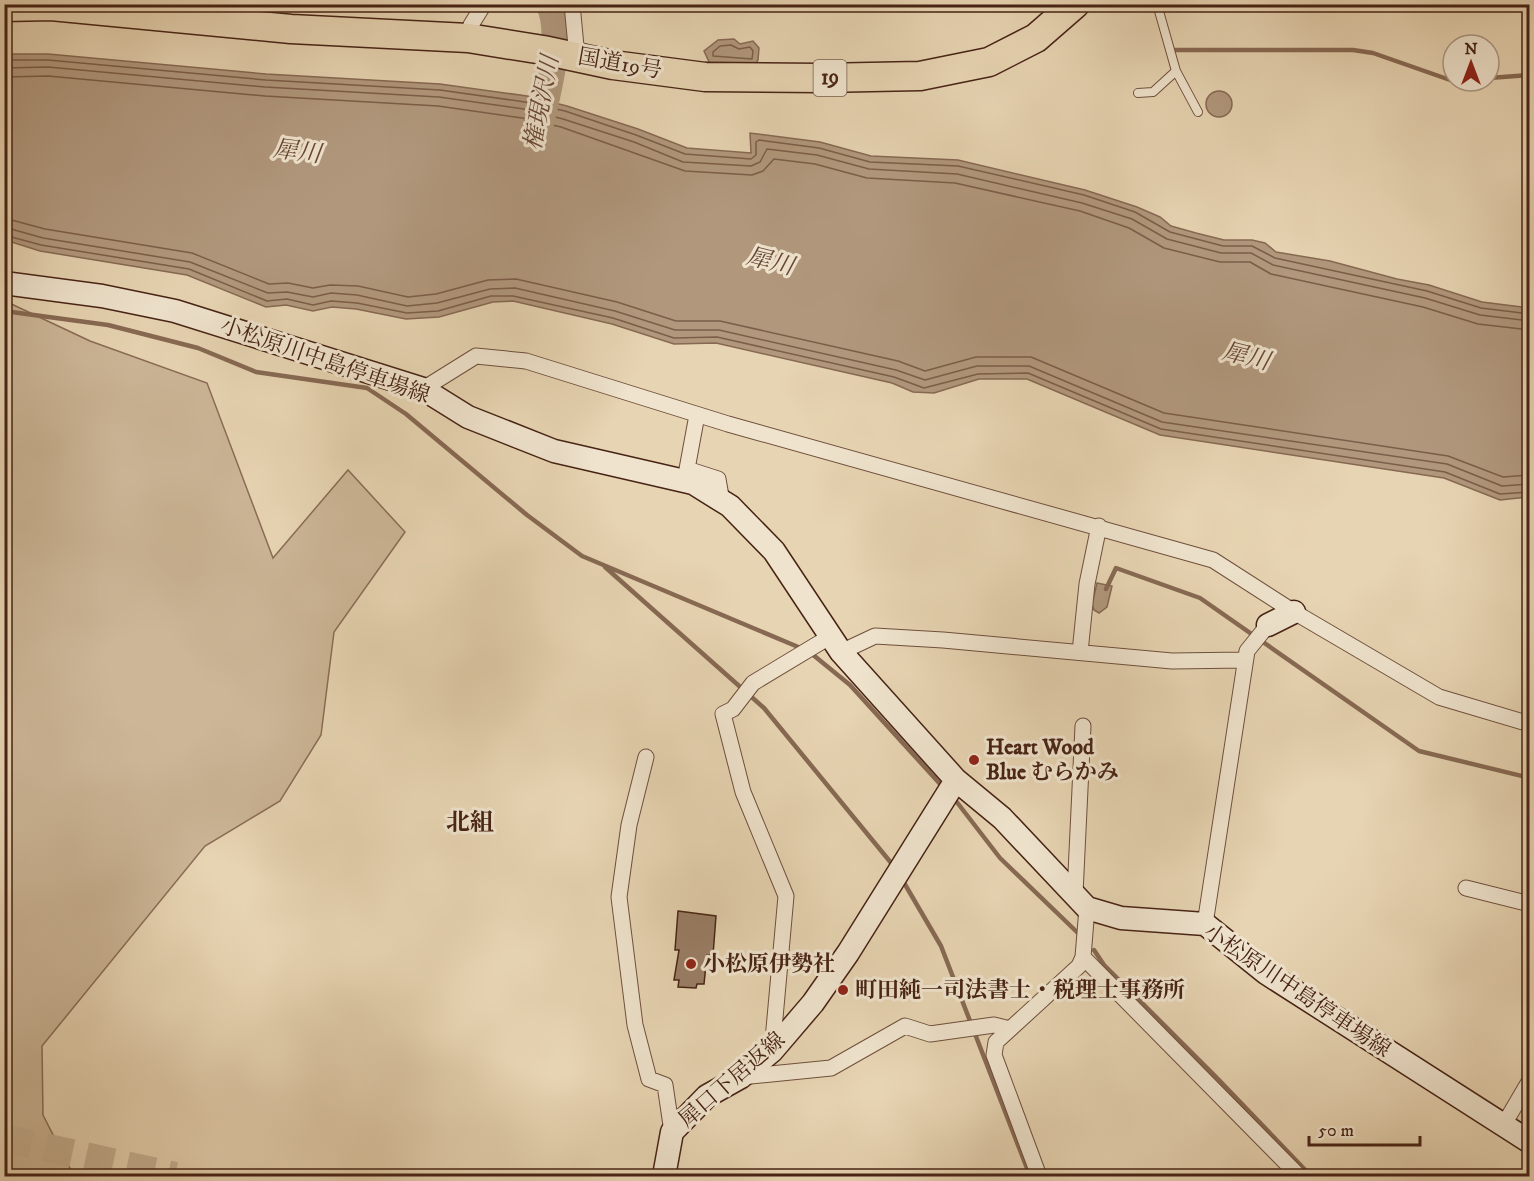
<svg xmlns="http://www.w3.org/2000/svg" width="1534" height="1181" viewBox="0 0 1534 1181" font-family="'IM FELL DW Pica','Noto Serif JP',serif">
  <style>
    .green { fill: #ccb697; stroke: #8a6c56; stroke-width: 1.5 }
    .water { fill: #b1987d; stroke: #876953; stroke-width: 1.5 }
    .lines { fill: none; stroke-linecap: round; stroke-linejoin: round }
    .shore { stroke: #7c5e49; stroke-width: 1.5 }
    .stream { stroke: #876953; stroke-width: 4.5 }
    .river { stroke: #b1987d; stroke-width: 27 }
    .building { fill: #9a7f67; stroke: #472315; stroke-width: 1.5 }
    .highway-tunnel { stroke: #c7b193; stroke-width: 28; stroke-dasharray: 28 14; stroke-linecap: butt }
    .lane-casing { stroke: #6f4f3c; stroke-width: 10 }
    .street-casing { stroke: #6f4f3c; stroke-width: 17 }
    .secondary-casing { stroke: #472315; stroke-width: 25 }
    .highway-casing { stroke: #472315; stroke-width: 31 }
    .lane { stroke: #efe3cd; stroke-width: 8 }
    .street { stroke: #efe3cd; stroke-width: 15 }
    .secondary { stroke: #efe3cd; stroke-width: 22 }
    .highway { stroke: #e7d4b2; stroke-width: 28 }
    .poi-dot { fill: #8f2418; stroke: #efe3cd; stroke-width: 2 }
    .labels { text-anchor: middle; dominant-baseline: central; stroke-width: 6; stroke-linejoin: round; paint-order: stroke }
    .shield { fill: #efe3cd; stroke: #795d4c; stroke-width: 1.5 }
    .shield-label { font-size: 21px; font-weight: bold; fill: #472315 }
    .street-label { font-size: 22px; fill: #472315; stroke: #efe3cd }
    .poi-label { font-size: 22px; font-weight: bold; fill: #472315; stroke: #efe3cd; text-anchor: start }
    .water-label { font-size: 24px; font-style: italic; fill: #674634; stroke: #efe3cd }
    .neighbourhood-label { font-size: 24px; font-weight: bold; fill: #472315; stroke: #efe3cd }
  </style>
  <rect width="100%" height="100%" fill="#e7d4b2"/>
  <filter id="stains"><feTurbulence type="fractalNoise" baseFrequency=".00333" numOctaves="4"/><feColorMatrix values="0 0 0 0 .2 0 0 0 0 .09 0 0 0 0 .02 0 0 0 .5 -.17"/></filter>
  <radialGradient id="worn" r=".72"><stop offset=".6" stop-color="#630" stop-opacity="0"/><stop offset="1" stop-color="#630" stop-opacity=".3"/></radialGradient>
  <path class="green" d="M5,301L90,341L207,383L273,558L348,470L405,532L334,632L321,735L280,801L205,846L42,1046L43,1115L74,1176H5Z"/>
  <path class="water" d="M734,39L740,44L753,41L759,48L758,60L754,66L710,64L704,51L718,40Z
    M5,54H48L266,74L440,84L527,96L567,106L638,129L687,148L751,153L750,133L820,142L871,156L958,160L1085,190L1137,207L1160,217L1171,226L1196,233L1224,240H1252L1265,243L1276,252L1330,261L1397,279L1429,285L1482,302L1529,308V497L1500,500L1444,478L1160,435L1027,379H979L934,393L913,392L892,383L716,343L674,344L612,324L513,301L493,302L439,317L406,319L356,309L332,307L313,311L286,305L266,307L187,275L40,251L5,240Z
    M1206 104a13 13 0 1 1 26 0a13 13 0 1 1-26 0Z
    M1097,583L1112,586L1107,607L1099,613L1094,610L1092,604Z"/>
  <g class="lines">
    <path class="shore" d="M731,45L739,49L750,47L753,51L752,59L713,56V52L720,46Z
      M4,60H48L266,80L440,90L525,102L565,111L636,135L685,154L751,159L756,155V142L759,140L819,148L870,162L958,166L1084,195L1135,212L1170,232L1223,246H1252L1275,258L1427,291L1481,308L1530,314
      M4,68L48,67L265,87L439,97L524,109L563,119L634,142L683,162L751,166L760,162L767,149L817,155L869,169L957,174L1082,203L1132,219L1167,239L1221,253H1251L1273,265L1425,298L1480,315L1530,321
      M4,77L48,76L265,96L438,106L522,118L561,127L685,171L752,175L763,171L774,159L815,164L867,178L955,183L1080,211L1129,228L1164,248L1220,262H1250L1271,274L1423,307L1478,324L1530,330
      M4,218L45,229L192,253L269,284L288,283L313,288L330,285L358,286L408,297L436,294L488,280L516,279L617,302L676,321H720L898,361L925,371L976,357H1031L1164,413L1448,456L1503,477L1530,475
      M4,227L43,238L190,262L268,293L287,292L313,297L331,293L357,295L407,306L437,303L490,289L515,288L615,311L675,330H719L896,370L925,380L977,366H1029L1162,422L1447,464L1502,486L1530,484
      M4,235L41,245L189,269L267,301L287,299L313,305L331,301L357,303L407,313L438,311L491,296H513L613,318L674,338L717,337L894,377L924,388L978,374L1028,373L1161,429L1445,472L1500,494L1530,492"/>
    <path class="stream" d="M1172,50H1353L1373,53L1453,81
      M1489,78L1530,75
      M4,311L108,325L198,348L256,372L367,388L406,414L527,515L582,556L803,649
      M605,567L764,708L892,864
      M1106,589L1116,568L1200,598L1419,751L1530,778
      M812,654L850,685L941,785
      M956,801L1000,858L1080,935
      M903,881L941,946L1030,1176
      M1094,950L1104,965L1218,1079L1311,1176"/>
    <path class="river" d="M537,137C545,103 565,36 549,4"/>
  </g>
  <path class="building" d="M678,911L716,916L713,955H707L704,984H697L696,988L678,987L679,980H674L679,950H675Z"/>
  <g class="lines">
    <path class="highway-tunnel" d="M4,1138L175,1176"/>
    <g class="lane-casing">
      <path id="lane" d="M1157,4L1176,71L1198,112
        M1138,93L1153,92L1176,71"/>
    </g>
    <g class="street-casing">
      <path id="street" d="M572,4L577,57
        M468,38L471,25L484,4
        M423,389L476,356L526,361L728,424L1213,560L1294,612L1439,697L1530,724
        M697,415L687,469L718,479L722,502
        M841,652L875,636L943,640L1172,661L1245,660
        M1080,652L1087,584L1099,526
        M646,757L629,825L619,897L635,1025L649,1079L665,1085L672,1132
        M1466,888L1530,904
        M1075,894L1083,726
        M1205,924L1247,651L1268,625
        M1083,957L1299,1176
        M772,1051L786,896L743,792L723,714L733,709L753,683L831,636
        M741,1077L831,1068L905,1026L930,1034L994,1025L1010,1029
        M1503,1126L1530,1080
        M1039,1176L994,1055L996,1042L1079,966L1083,957L1087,908"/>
    </g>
    <g class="secondary-casing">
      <path id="secondary" d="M4,283L102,296L175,311L423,389L468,417L554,451L693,483L730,506L774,551L841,652L956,780L1002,818L1087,908L1121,918L1205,924L1266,973L1530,1142
        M1268,625L1294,612
        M664,1176L672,1132L707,1096L741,1077L772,1051L813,1003L848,953L956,780"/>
    </g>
    <g class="highway-casing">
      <path id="highway" d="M4,7L51,6L291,29L468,38L543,50L613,65L705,77L821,78L920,76L989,62L1036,38L1075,4"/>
    </g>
    <use href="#lane" class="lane"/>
    <use href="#street" class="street"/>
    <use href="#secondary" class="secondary"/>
    <use href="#highway" class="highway"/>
  </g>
  <g class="poi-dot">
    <circle cx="974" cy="760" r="6"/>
    <circle cx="691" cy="964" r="6"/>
    <circle cx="843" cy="990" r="6"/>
  </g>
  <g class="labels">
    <rect class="shield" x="813.5" y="60" width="33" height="36" rx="4.5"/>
    <g class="shield-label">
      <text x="830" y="78">19</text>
    </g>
    <g class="street-label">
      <text transform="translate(620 64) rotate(10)">国道19号</text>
      <text transform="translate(325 361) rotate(19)">小松原川中島停車場線</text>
      <text transform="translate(1297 991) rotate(34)">小松原川中島停車場線</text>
      <text transform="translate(732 1080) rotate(-41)">犀口下居返線</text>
    </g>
    <g class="poi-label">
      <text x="986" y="747">Heart Wood<tspan x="986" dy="25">Blue むらかみ</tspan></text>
      <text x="703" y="964">小松原伊勢社</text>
      <text x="855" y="990">町田純一司法書士・税理士事務所</text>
    </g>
    <g class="water-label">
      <text transform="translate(542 103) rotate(-79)">権現沢川</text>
      <text transform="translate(297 152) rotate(7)">犀川</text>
      <text transform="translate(770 262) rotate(14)">犀川</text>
      <text transform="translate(1246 357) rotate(14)">犀川</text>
    </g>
    <g class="neighbourhood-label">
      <text x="470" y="823">北組</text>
    </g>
  </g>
  <rect width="1534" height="1181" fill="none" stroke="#e7d4b2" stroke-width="24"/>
  <rect x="6" y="6" width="1522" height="1169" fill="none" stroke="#472315" stroke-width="3"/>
  <rect x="12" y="12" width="1510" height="1157" fill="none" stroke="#472315" stroke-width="1.5"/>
  <g transform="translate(1471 63)"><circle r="28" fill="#efe3cd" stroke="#ac9683" stroke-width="1.5"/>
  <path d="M0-4.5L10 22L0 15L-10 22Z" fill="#8f2418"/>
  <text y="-9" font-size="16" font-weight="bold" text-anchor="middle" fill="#472315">N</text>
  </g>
  <path d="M1309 1136v9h111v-9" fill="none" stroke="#472315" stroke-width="3"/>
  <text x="1318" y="1136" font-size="18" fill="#472315" stroke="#efe3cd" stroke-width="4.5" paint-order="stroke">50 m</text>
  <rect width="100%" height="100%" filter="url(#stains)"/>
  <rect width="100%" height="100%" fill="url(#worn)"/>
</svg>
